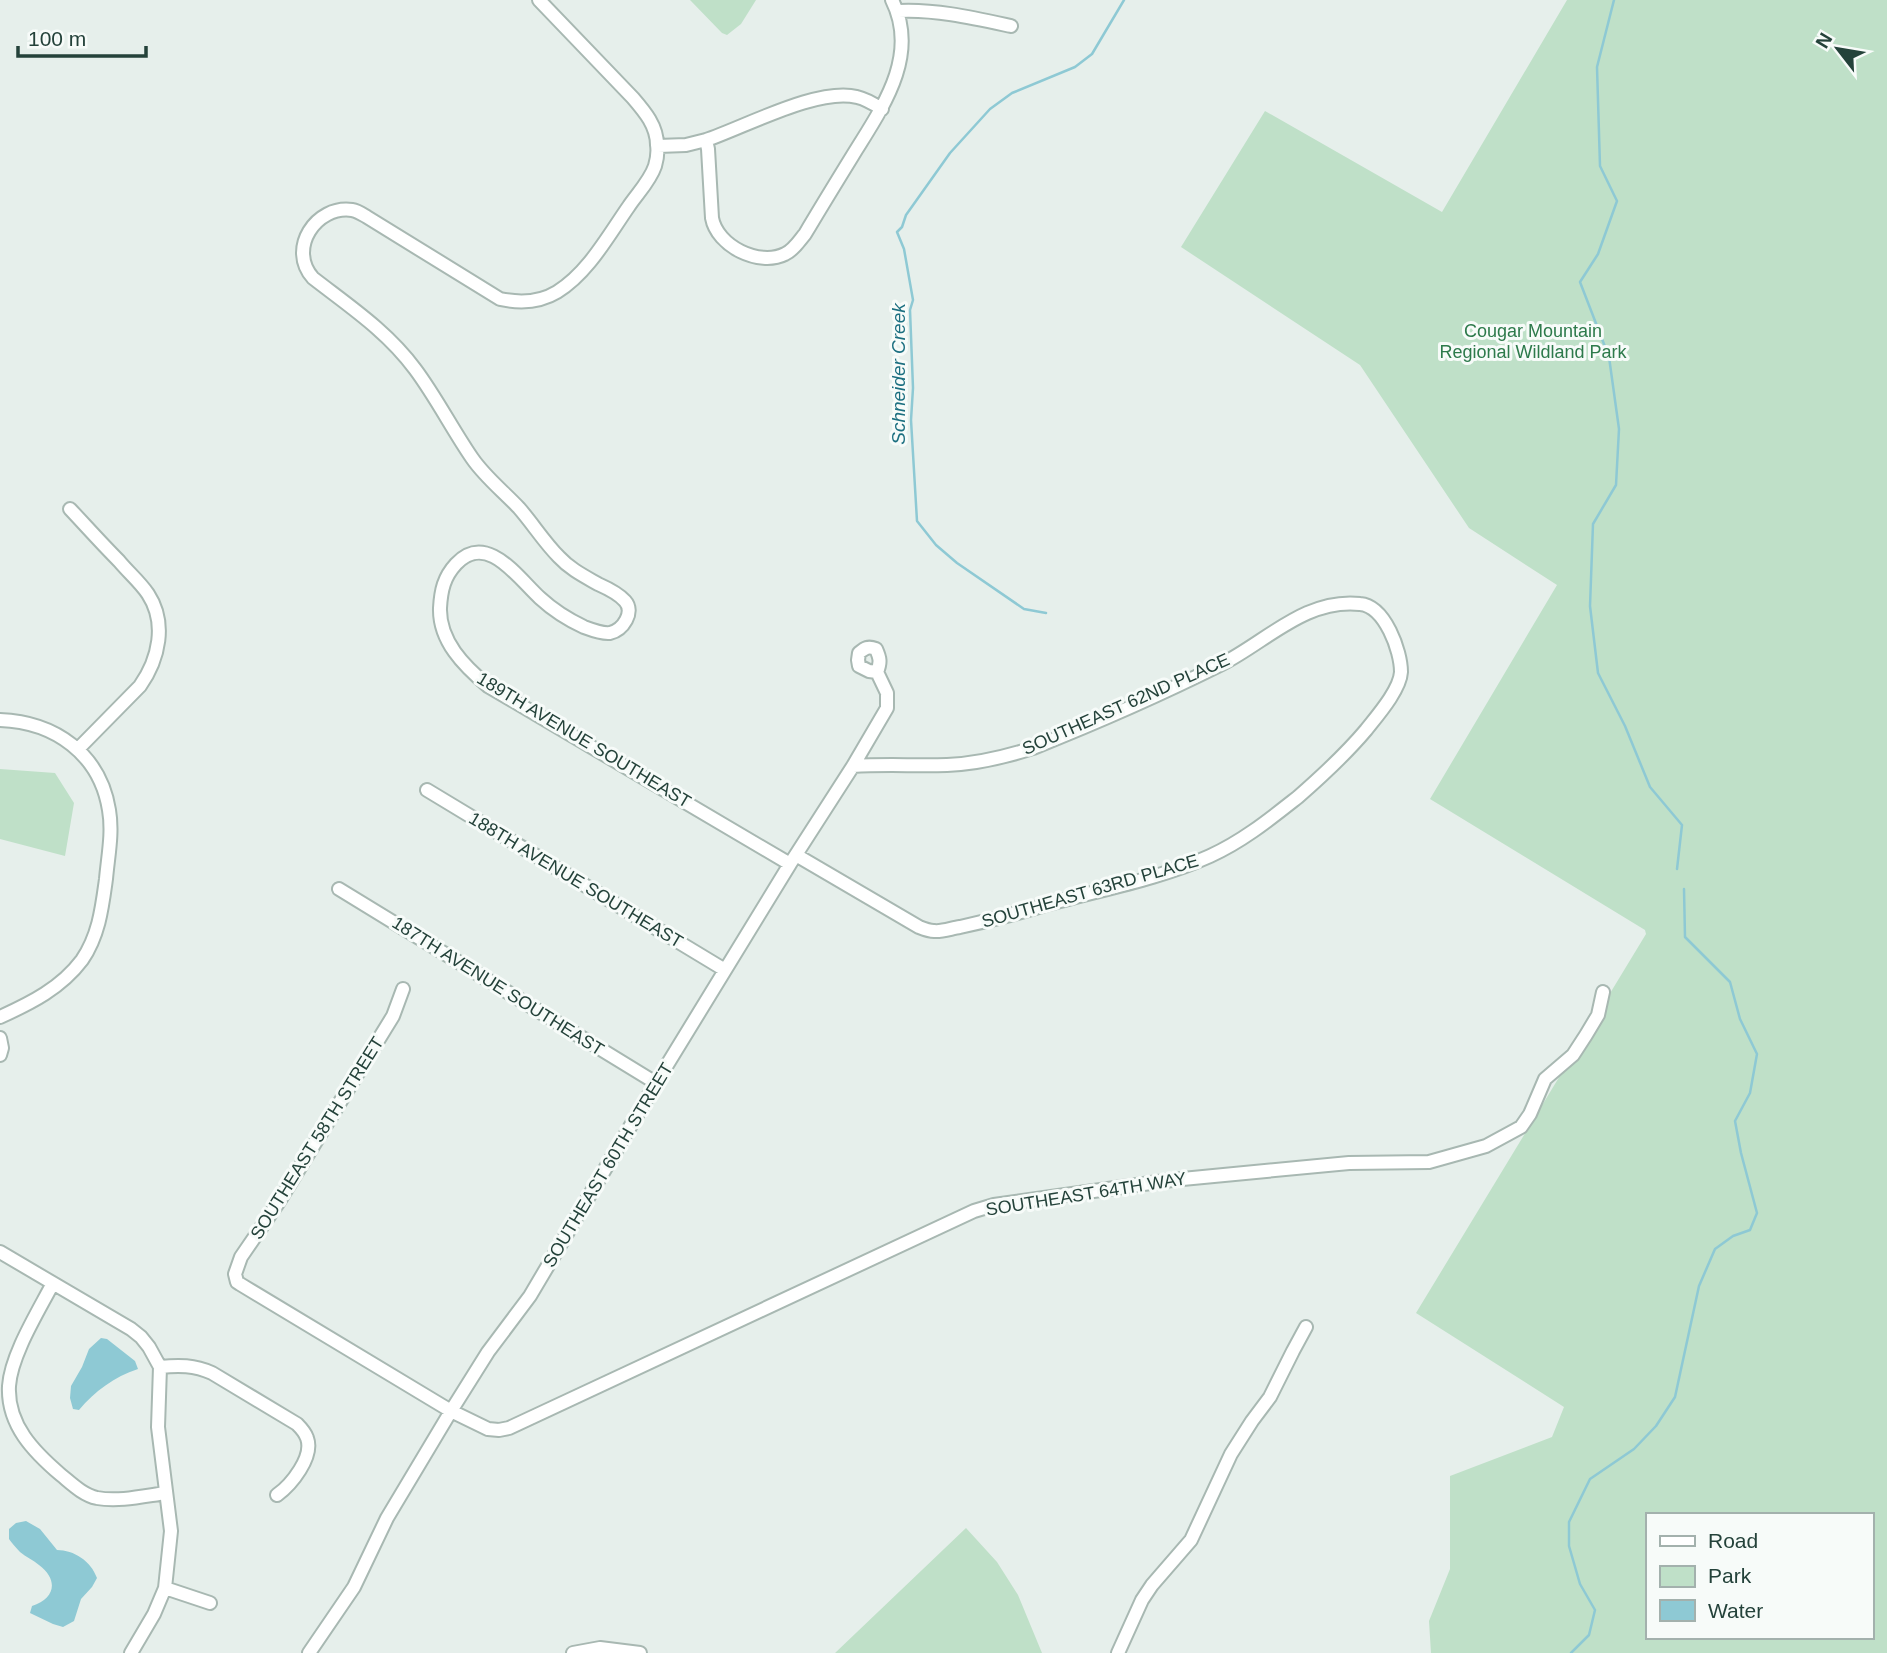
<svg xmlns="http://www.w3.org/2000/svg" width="1887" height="1653" viewBox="0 0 1887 1653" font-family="Arial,sans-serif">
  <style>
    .green { fill: #bfe0c8; fill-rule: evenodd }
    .water { fill: #8ec9d4 }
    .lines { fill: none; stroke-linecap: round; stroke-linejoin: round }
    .stream { stroke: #8ec9d4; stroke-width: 2.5 }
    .minor-casing { stroke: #a8b8b2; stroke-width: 16 }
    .minor { stroke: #fff; stroke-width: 12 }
    .labels { text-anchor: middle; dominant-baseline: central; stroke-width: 6; stroke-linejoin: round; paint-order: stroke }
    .park-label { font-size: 18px; fill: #2d7a4b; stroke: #f7fbf9 }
    .street-label { font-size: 18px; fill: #24423a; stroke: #f7fbf9 }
    .water-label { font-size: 19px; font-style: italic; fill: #1c6f80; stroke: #f7fbf9 }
  </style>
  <rect width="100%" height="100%" fill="#e6efeb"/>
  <path class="green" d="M690,0H756L741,24L727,35L722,33Z
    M1567,0H1887V1653H1431L1429,1621L1450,1569V1476L1552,1437L1564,1407L1416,1313L1646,934L1645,930L1430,799L1557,585L1469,528L1360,365L1181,247L1265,111L1442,212ZM1647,1515H1871V1637H1647Z
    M0,769L55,773L74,803L65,856L0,839Z
    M966,1528L997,1562L1018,1595L1042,1653H835Z"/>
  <path class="water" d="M101,1338L107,1339L135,1361L138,1369C114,1377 95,1391 79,1410L73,1409L70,1398L71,1386L82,1367L89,1349Z
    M26,1521L40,1529L57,1550C74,1550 91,1561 97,1578L92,1587L81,1599L74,1621L63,1627L53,1624L30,1613L32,1606C55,1599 59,1580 39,1565C33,1560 26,1557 20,1552C16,1548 12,1543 9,1539V1529L16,1523Z"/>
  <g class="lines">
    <path class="stream" d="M1614,0L1597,67L1600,166L1617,201L1598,254L1580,282L1609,357L1619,429L1616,485L1593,524L1590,606L1598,673L1625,726L1650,787L1682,825L1677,869
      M1046,613L1024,609L957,563L936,545L917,521L911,420L913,388L910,310L913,300L904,249L897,232L902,227L906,215L950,153L990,109L1012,93L1075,67L1092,54L1124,0
      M1571,1653L1589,1635L1595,1610L1580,1584L1569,1546V1522L1590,1479L1634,1449L1656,1426L1675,1397L1699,1286L1715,1249L1733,1236L1750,1230L1757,1213L1741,1153L1735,1121L1750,1093L1757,1054L1740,1019L1730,982L1685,937L1684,889"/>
    <g class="minor-casing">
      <path id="minor" d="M539,0L633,98C645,112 657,126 657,145C658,151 657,159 655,166C650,181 637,194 629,206C608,236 588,273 557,292C539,303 519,303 500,299L367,217C362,214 358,211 352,210C316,205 287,249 313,278C349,306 387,331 415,369C436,397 452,429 472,458C485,477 503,491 519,508C533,524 544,542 559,557C570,569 584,576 598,584C607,588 618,593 625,601C635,612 623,630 610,633C602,634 592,630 584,627C569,620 553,610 540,598C518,578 487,531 456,564C444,577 441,590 440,608C439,641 464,666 488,686L790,864
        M898,11C935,9 974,18 1011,26
        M706,140L708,149L712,218C717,246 759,267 785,254C794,250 799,241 805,234C821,207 837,181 853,155C882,108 920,56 892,0
        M658,146L686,145L706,140C745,127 818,87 857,97C866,99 874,104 882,109
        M70,509C86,526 102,544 119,561C128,572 140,582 148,594C167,623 159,659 140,686L78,749
        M0,720C55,722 100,754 109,810C113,833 108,856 106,879C102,908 99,935 82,960C61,988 31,1003 0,1017
        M427,790L725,970
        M796,855L919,927C924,929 929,931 934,931C942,932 952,928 960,927C988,921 1015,914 1042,906C1098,890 1157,880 1210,856C1243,841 1270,819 1298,797C1322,776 1345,755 1366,730C1377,716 1400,690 1401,672C1401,651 1385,606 1360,604C1306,598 1267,641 1222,664C1162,694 1096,723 1033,748C1005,757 976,764 947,765C916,766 885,764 853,766
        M339,889L656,1083
        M403,989L393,1016L278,1203L241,1257L235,1274L237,1282L240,1284L451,1411L488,1429L499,1430L509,1428L974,1211L994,1205L1172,1180L1349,1163L1429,1162L1486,1146L1521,1127L1530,1114L1545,1079L1573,1055L1586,1035L1598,1015L1603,992
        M0,1038L2,1048L0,1055
        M0,1252L131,1329L141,1337L149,1347L160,1367L158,1427L171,1531L165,1588L154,1614L131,1653
        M53,1283C38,1312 11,1355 9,1386C7,1425 34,1452 61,1475C72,1484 83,1495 97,1498C119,1502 144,1496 166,1493
        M160,1367C179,1365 194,1365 212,1373L297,1424C301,1428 305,1432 307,1438C314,1457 291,1485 277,1495
        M165,1588L210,1603
        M309,1653L354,1587L387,1518L451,1411L488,1352L530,1296L656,1083L790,864L853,766L887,708V693L877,672C881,662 880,658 876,649C868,646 865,648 859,653L858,660L859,666L869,671L877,672
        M573,1653L600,1648L640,1653
        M1118,1653L1142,1600L1152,1585L1191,1540L1231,1454L1252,1421L1270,1397L1293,1351L1306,1327"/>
    </g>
    <use href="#minor" class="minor"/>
  </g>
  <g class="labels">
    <g class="park-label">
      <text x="1533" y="331">Cougar Mountain<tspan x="1533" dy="21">Regional Wildland Park</tspan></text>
    </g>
    <g class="street-label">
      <text transform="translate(1126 704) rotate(-24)">SOUTHEAST 62ND PLACE</text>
      <text transform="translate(584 740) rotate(31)">189TH AVENUE SOUTHEAST</text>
      <text transform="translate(576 880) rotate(31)">188TH AVENUE SOUTHEAST</text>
      <text transform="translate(1090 891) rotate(-16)">SOUTHEAST 63RD PLACE</text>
      <text transform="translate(498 986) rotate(32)">187TH AVENUE SOUTHEAST</text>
      <text transform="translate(317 1138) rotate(-58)">SOUTHEAST 58TH STREET</text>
      <text transform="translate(608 1165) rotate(-59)">SOUTHEAST 60TH STREET</text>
      <text transform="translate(1086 1194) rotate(-9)">SOUTHEAST 64TH WAY</text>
    </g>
    <g class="water-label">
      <text transform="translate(898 374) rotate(-90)">Schneider Creek</text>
    </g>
  </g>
  <rect x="1646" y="1513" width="228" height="126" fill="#f7fbf9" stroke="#a3b1ad" stroke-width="2"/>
  <rect x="1660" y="1536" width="35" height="10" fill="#ffffff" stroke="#a3b1ad" stroke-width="2"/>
  <text x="1708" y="1548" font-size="21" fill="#24423a">Road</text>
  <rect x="1660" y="1566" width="35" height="21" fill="#bfe0c8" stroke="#a3b1ad" stroke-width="2"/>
  <text x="1708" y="1583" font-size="21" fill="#24423a">Park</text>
  <rect x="1660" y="1600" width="35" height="21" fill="#8ec9d4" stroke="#a3b1ad" stroke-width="2"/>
  <text x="1708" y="1618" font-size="21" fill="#24423a">Water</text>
  <g transform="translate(1838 49) rotate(301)" stroke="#f7fbf9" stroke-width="5" paint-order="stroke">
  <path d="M0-5L12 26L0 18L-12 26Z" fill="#24423a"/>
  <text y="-10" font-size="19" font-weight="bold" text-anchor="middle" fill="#24423a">N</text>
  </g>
  <path d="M18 46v10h128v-10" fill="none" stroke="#24423a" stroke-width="3.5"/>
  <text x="28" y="46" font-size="21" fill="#24423a" stroke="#f7fbf9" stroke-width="5" paint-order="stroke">100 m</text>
</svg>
